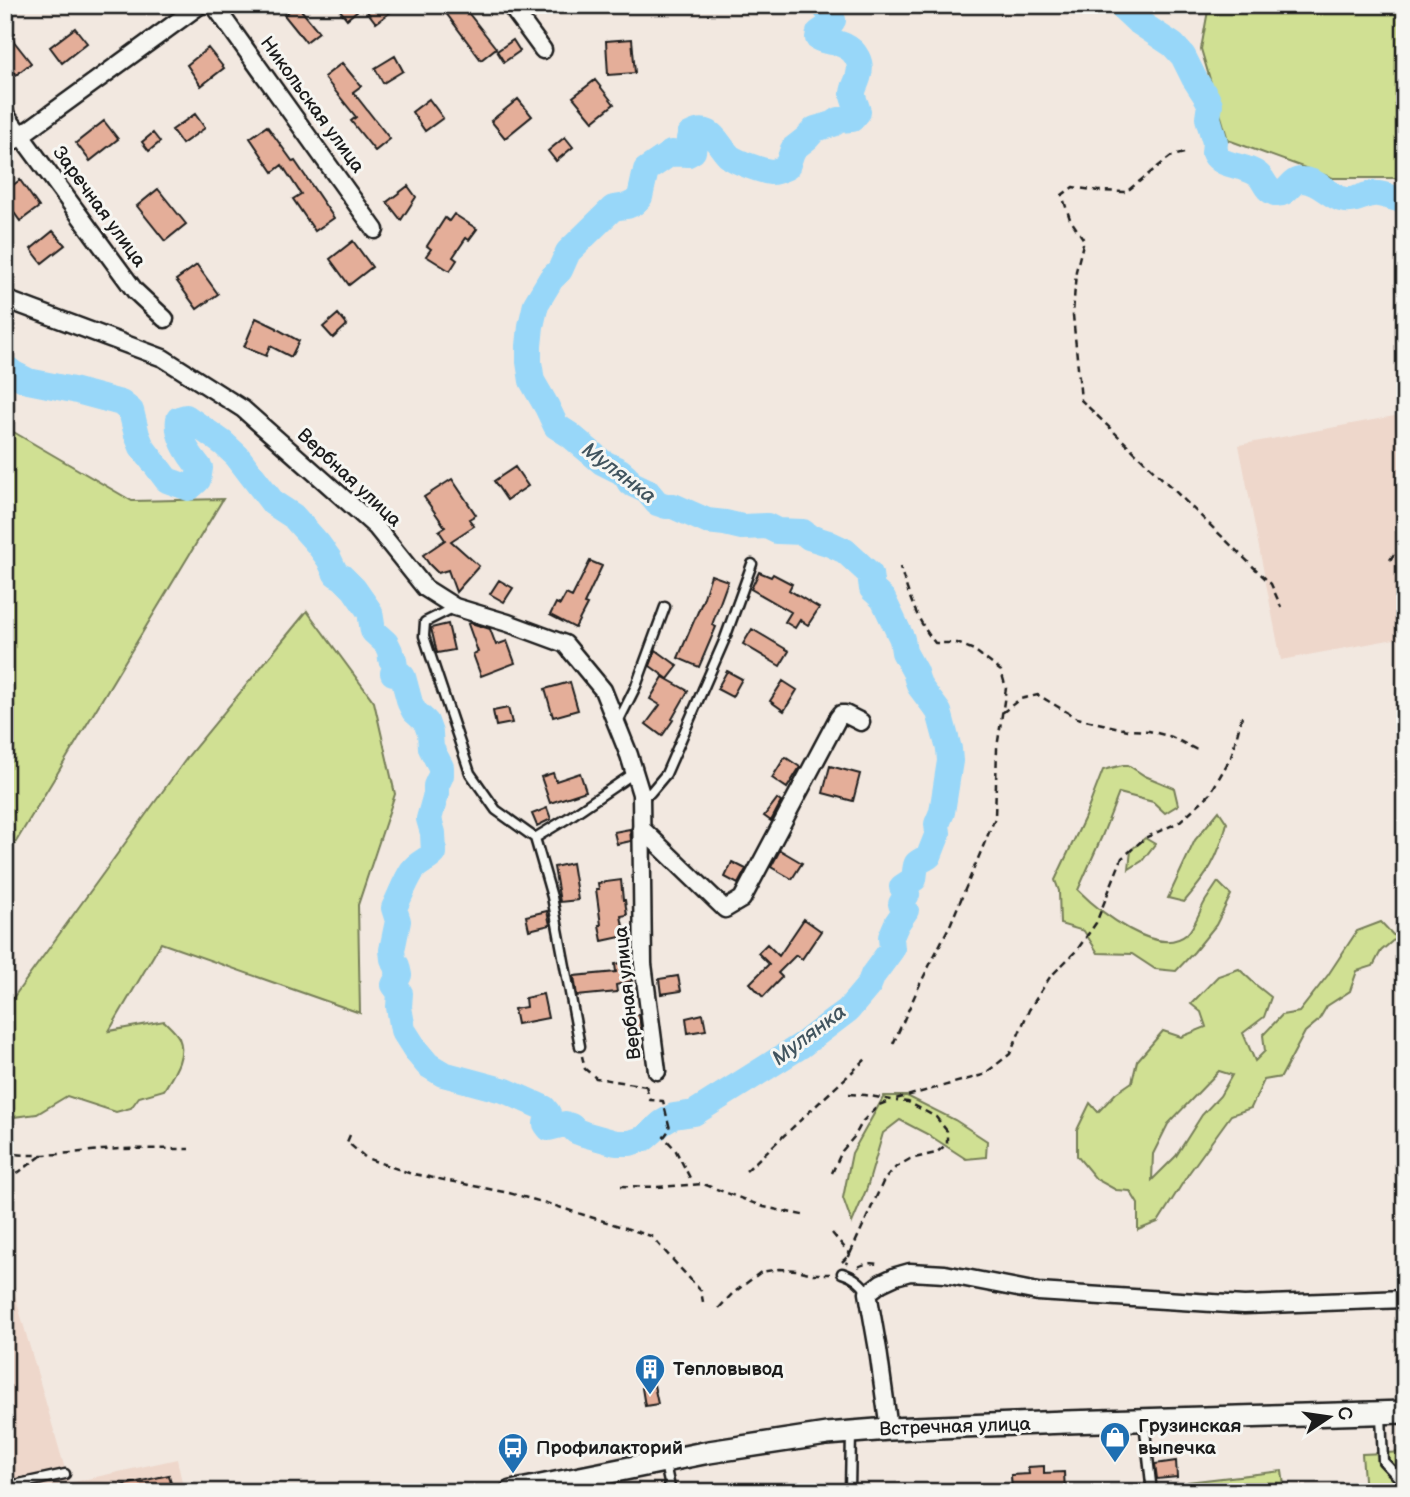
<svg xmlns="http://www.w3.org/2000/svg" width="1410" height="1497" viewBox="0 0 1410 1497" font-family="'Balsamiq Sans',sans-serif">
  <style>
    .built { fill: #eed7cb }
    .green { fill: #d0e093; stroke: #767e58; stroke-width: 2; fill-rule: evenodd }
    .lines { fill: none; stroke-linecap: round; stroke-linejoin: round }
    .river { stroke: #98d7f9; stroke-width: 26 }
    .building { fill: #e4ae99; stroke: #1c1c1c; stroke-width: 2 }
    .lane-casing { stroke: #1c1c1c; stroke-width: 13 }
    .street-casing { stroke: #1c1c1c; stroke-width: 21 }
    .secondary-casing { stroke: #1c1c1c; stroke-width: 26 }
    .path { stroke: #1c1c1c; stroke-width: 2.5; stroke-dasharray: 7 5; stroke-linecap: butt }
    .lane { stroke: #f6f6f2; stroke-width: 8 }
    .street { stroke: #f6f6f2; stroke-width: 16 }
    .secondary { stroke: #f6f6f2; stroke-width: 21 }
    .labels { text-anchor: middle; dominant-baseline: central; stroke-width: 6; stroke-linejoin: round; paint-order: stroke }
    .street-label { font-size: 19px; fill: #1c1c1c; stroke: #f6f6f2 }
    .poi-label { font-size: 19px; font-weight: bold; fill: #1c1c1c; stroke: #f6f6f2; text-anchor: start }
    .water-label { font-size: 21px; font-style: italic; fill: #41545e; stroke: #f6f6f2 }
  </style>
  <rect width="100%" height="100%" fill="#f2e8e0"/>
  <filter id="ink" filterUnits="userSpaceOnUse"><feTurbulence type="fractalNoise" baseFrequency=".0143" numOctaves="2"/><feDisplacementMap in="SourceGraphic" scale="14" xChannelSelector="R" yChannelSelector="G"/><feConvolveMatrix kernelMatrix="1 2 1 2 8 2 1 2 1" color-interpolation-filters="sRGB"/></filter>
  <g filter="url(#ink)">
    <path class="built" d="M1405,414V637L1281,660L1239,445Z
      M12,1285L69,1483L177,1459L184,1492H5V1288Z"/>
    <path class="green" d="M1209,5H1405V178H1333L1228,140L1201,49Z
      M5,427L132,501L223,499L5,860Z
      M307,611L374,702L395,794L358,905L360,1013L161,943L109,1031L164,1021C169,1026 176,1032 179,1038C187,1056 173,1075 164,1090L139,1097L131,1108L116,1112L67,1096L37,1114L5,1118V1009L189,755Z
      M1123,765H1128L1145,776L1174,788L1178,805L1165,813L1153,802L1119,793L1102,836L1078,890C1099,911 1158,959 1187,934C1195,927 1200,909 1206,900C1210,894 1214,888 1218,882L1231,895L1216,925L1194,952L1176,971L1155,969L1132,954L1098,953L1084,931L1060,924L1059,891L1055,880L1084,819L1103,770Z
      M1219,811L1227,823C1218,859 1208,874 1184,902L1168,898L1195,840Z
      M1145,838L1155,844L1142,861L1129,869L1131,850Z
      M1381,922L1396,938L1381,951L1373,966L1357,971L1350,991L1327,1006L1318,1021L1305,1032L1281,1077L1264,1080L1251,1108L1231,1115L1189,1173L1158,1222L1138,1230V1204L1130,1191L1116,1190L1096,1179L1077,1156V1130L1090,1103L1098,1112L1116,1093L1132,1082L1137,1061L1163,1031L1181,1037L1206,1027L1201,1012L1191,1004L1218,976L1239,969L1256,985L1271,997L1264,1017L1243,1033L1255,1061L1265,1051L1263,1035L1282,1015L1299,1012L1328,975L1357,931ZM1219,1071L1232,1075L1220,1096L1202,1115L1176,1156L1152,1180L1153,1154L1168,1124Z
      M884,1096H907L955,1120L987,1141L986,1157L966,1159L929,1135L900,1120L883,1133L867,1188L852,1223L843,1198L852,1153Z
      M1405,1452V1492H1365L1362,1454Z
      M1282,1471L1285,1492H1189L1188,1482Z"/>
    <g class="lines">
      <path class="river" d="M1120,5L1137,21L1173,45L1183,56L1194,78L1207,98L1210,104L1208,118L1215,142L1214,153C1222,168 1244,164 1257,174C1265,179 1264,189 1275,193C1288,197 1290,179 1302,180C1318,180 1327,194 1341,199C1355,204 1365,192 1378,194C1388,195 1395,200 1405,200
        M5,367L14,374L28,381L73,390L121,403L131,411L137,435L142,447L167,480L189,488L198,480L200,468C190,456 176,436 179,419L186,417L223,443L237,456L273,503L293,516L318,544L329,559L336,574L342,577L354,589L370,612L373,631L386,643L390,651L391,659L394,660L395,667L393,673H399L403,677L410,703L414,711L426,722L430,733L431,748L441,767V775L436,786V794L429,819L433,833L434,853C427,861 418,862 412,871C405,882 400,896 394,908L398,921L392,950L393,959L397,966L399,975L394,985L400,993L399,1007L403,1030L417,1052L428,1065L443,1074L506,1091L544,1108L548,1113L546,1124L549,1128L565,1124L571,1126L576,1131L584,1134L616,1143H630L645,1138L662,1123L674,1116L694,1113L802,1045L848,1010L869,985L873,975L892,949L891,937L897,923L906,910L901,904L907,894L902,887L914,879C917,859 913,866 929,856L938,833L937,824L942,812L950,761L949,749L939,712L920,687L917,679L915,672L904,652L902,639L883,599L872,589L870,574L845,551L828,543L809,537L803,532L777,531L767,526L742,527L725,523L707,521L673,506H666L657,503L647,491L630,483L626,476L620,471L602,462L570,435L556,426L547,407L532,381L529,362V346L531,326L536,304L551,279L560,270L568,252L613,208L627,206L634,203L640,197L646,170L671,153L688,154L693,151L694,145L689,139L690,135C712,123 716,143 729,156C736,162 762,171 771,172C777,172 782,169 787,167L793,149L807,138L815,129L833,124L839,120L852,119L858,112C857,107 854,101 853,96C852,88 858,82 859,74C862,63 856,51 845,46C837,41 827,43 818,38L819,33L829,26L833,20L831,15L823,5"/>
    </g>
    <path class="building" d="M297,5L319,32L306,42L284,15Z
      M336,5H364L347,19Z
      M372,5H400L376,23L366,10Z
      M440,5H462L496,48L481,60Z
      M75,28L87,43L62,63L50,47Z
      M5,30L31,63L16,75L5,61Z
      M632,39L635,73L608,75L606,41Z
      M513,40L520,51L504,62L497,51Z
      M208,48L224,68L201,86L187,65Z
      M395,56L403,71L383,83L375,68Z
      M342,63L361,86L353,92L390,139L375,151L351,121L356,117L324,77Z
      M595,80L614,104L593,121L573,97Z
      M429,99L443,118L425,131L412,112Z
      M518,99L532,116L505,138L491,121Z
      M195,114L205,128L182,144L172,130Z
      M104,121L118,139L90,161L76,143Z
      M267,126L293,162L295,161L334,218L315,231L293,199L301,194L282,165L273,172L250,138Z
      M153,133L160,142L149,151L142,142Z
      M565,137L573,147L556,161L548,151Z
      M20,180L39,207L20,221L5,200V191Z
      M408,186L416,197L401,220L387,202Z
      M158,189L186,224L165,241L137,206Z
      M454,214L477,229L469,240L466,238L453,257L457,260L450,271L426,256L431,249L427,246L445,218L449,221Z
      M53,231L65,245L42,263L31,249Z
      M353,241L372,267L349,285L330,259Z
      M197,265L218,294L197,309L176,280Z
      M338,314L347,325L333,338L323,327Z
      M256,318L277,328V329L299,341L291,357L270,346L266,356L244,347Z
      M515,467L528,486L507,500L494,481Z
      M452,479L476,515L469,519L474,526L451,541L479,566L456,592L448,570L438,573L429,564L423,555L445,540L439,531L445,527L424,497Z
      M590,561L602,566L584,604L587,605L575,628L550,615L556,603L560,605L566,594L572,597Z
      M759,572L771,577L773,574L792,584L789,590L819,608L808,625L800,620L795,628L785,622L791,612L751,589Z
      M711,575L728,581L712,625L716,627L699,667L678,658L703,600Z
      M499,580L513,588L504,602L490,594Z
      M471,623L490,629L496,645L507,641L515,663L481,676L473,654L478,652L468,624Z
      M448,624L454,650L437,653L431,628Z
      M752,629L789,651L780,666L743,644Z
      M656,650L678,666L668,679L650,666Z
      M727,671L742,679L732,697L717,689Z
      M663,677L688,691L672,719L673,720L662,736L646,724L660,705L650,699Z
      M783,681L797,690L784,711L770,701Z
      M570,682L578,710L553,717L545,689Z
      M508,708L512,723L496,726L493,711Z
      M785,757L800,767L787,788L772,778Z
      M830,766L860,774L853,801L823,793Z
      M553,773L556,781L580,773L586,791L550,803L541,777Z
      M777,799L781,802L771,821L764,816Z
      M547,808L551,819L537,826L532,814Z
      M630,829L631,841L617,844L614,832Z
      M780,850L802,863L792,879L771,867Z
      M732,862L746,869L738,884L725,877Z
      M572,863L578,900L560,902L554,867Z
      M621,880L623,900H625L627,915L621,916L625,936L602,941L599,925H601L596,889H599L598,883Z
      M547,911L550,925L529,930L526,916Z
      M804,919L821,931L802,959L796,955L778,973L782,977L763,997L750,983L769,964L758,953L767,944L779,956Z
      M628,962L632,981L616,985L617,992L577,996L574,976L616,972L615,964Z
      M678,976L681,991L661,994L659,979Z
      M543,994L548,1018L517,1024L514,1009L526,1007L525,998Z
      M639,1014L641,1031L626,1034L623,1018Z
      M703,1014L706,1030L688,1033L686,1018Z
      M654,1385L658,1404L645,1406L642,1388Z
      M1176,1461L1177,1477L1157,1479L1155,1464Z
      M1044,1466V1473L1064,1472L1065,1492H1048V1487L1024,1489L1025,1492H1012L1011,1475L1029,1474L1028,1467Z
      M169,1475L173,1492H115V1487Z"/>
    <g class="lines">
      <g class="lane-casing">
        <path id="lane" d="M455,607L425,622L424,636L470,773L496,810L535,838L552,897L580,1046
          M617,724L636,686L665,607
          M641,794L650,793L666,774L724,641L752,564
          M535,838L568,818L634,773
          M842,1273C854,1277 861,1282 868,1293
          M1381,1415L1383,1461L1400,1479L1405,1488
          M1144,1422L1152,1492
          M665,1464L671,1492
          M5,1487L65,1474
          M850,1492L851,1432"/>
      </g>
      <g class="street-casing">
        <path id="street" d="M214,5L375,230
          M510,5L543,50
          M5,114L135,291L165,319
          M5,147L200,5
          M5,299L163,358L243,409L376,527L425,588L455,607L508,623L565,644L603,690L629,755L641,794L643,964L657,1071
          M641,828L725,909L742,899L838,718L841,714H845L861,722
          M889,1429L878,1350L868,1293L881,1283L896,1276L910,1272L945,1274L1038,1292L1244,1305L1405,1299"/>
      </g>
      <g class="secondary-casing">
        <path id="secondary" d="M511,1492L709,1452L827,1434L889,1429L1066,1422L1405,1412"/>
      </g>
      <path class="path" d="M1184,153L1170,157L1126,192L1098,191L1073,187L1062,195L1070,219L1084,240L1076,271L1073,315L1081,400L1271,584L1281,607
        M1390,560L1405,538
        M1002,713L1020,699L1038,695L1077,718L1128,730L1149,731L1172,737L1199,751
        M893,1044L920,984L951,923L995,818L997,748L1006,688L1001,671L974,650L957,643H935C916,619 909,596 900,567
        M582,1056L585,1069L596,1078L646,1086
        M646,1086L650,1100L663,1101L670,1129L664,1137L675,1149L690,1178
        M849,1094L865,1095L892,1100L983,1075L1010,1054L1029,1010L1050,977L1077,950L1096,923L1122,858L1145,838L1179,822L1210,794L1231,757L1242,716
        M350,1135L347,1142L366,1158L409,1173L509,1193L546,1203L651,1236L701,1291L703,1302
        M5,1152C27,1159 78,1152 102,1150C131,1148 160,1149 189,1149
        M746,1171L867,1058
        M832,1173L842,1151L854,1137L863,1121L879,1105L889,1101
        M5,1178L19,1172L44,1154
        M621,1186L657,1187L703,1184L764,1207L807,1216
        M832,1233L850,1254L846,1264
        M842,1262L850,1254L884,1180L896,1167L910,1159L936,1153L947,1144V1131L936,1117L908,1102L896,1101
        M858,1267C866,1263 872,1262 881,1265
        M719,1308L732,1294L761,1272L779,1269L797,1270L813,1274H830"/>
      <use href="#lane" class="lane"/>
      <use href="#street" class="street"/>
      <use href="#secondary" class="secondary"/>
    </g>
  </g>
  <defs>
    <g id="building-pin" transform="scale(1.575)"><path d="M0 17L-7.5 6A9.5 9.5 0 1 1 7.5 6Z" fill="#1f6fb2" stroke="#f6f6f2"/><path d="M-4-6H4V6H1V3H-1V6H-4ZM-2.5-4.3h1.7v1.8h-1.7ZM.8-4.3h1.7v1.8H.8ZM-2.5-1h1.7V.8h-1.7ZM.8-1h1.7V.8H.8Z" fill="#fff"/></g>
    <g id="shop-pin" transform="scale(1.575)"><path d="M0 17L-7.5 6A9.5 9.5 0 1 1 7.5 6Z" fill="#1f6fb2" stroke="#f6f6f2"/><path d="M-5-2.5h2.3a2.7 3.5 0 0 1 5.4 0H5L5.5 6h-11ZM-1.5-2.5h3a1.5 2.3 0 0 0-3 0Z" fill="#fff"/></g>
    <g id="bus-pin" transform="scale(1.575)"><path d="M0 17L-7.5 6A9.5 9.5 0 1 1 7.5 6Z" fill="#1f6fb2" stroke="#f6f6f2"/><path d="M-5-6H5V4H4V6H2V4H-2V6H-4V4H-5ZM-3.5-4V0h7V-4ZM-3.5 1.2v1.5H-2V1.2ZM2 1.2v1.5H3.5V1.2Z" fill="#fff"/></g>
  </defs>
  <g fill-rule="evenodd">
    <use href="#building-pin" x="650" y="1369"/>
    <use href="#shop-pin" x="1115" y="1437"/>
    <use href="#bus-pin" x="513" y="1448"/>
  </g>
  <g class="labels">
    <g class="street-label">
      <text transform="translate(312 105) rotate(54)">Никольская улица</text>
      <text transform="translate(99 207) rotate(54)">Заречная улица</text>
      <text transform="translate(349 478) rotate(43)">Вербная улица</text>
      <text transform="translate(628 993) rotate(-96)">Вербная улица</text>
      <text transform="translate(955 1427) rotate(-2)">Встречная улица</text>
    </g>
    <g class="poi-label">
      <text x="673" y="1369">Тепловывод</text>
      <text x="1138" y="1426">Грузинская<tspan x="1138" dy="22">выпечка</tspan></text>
      <text x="536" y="1448">Профилакторий</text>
    </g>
    <g class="water-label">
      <text transform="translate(619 473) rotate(37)">Мулянка</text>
      <text transform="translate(809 1035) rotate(-37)">Мулянка</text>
    </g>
  </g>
  <rect width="1410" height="1497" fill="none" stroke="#f6f6f2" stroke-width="28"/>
  <rect x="14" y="14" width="1382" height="1469" fill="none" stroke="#1c1c1c" stroke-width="2.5" filter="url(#ink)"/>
  <g transform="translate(1329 1417) rotate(77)" stroke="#f6f6f2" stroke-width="5" paint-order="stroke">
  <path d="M0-5L12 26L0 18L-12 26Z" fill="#1c1c1c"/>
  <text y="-10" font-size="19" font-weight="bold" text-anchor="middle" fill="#1c1c1c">С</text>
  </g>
</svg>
